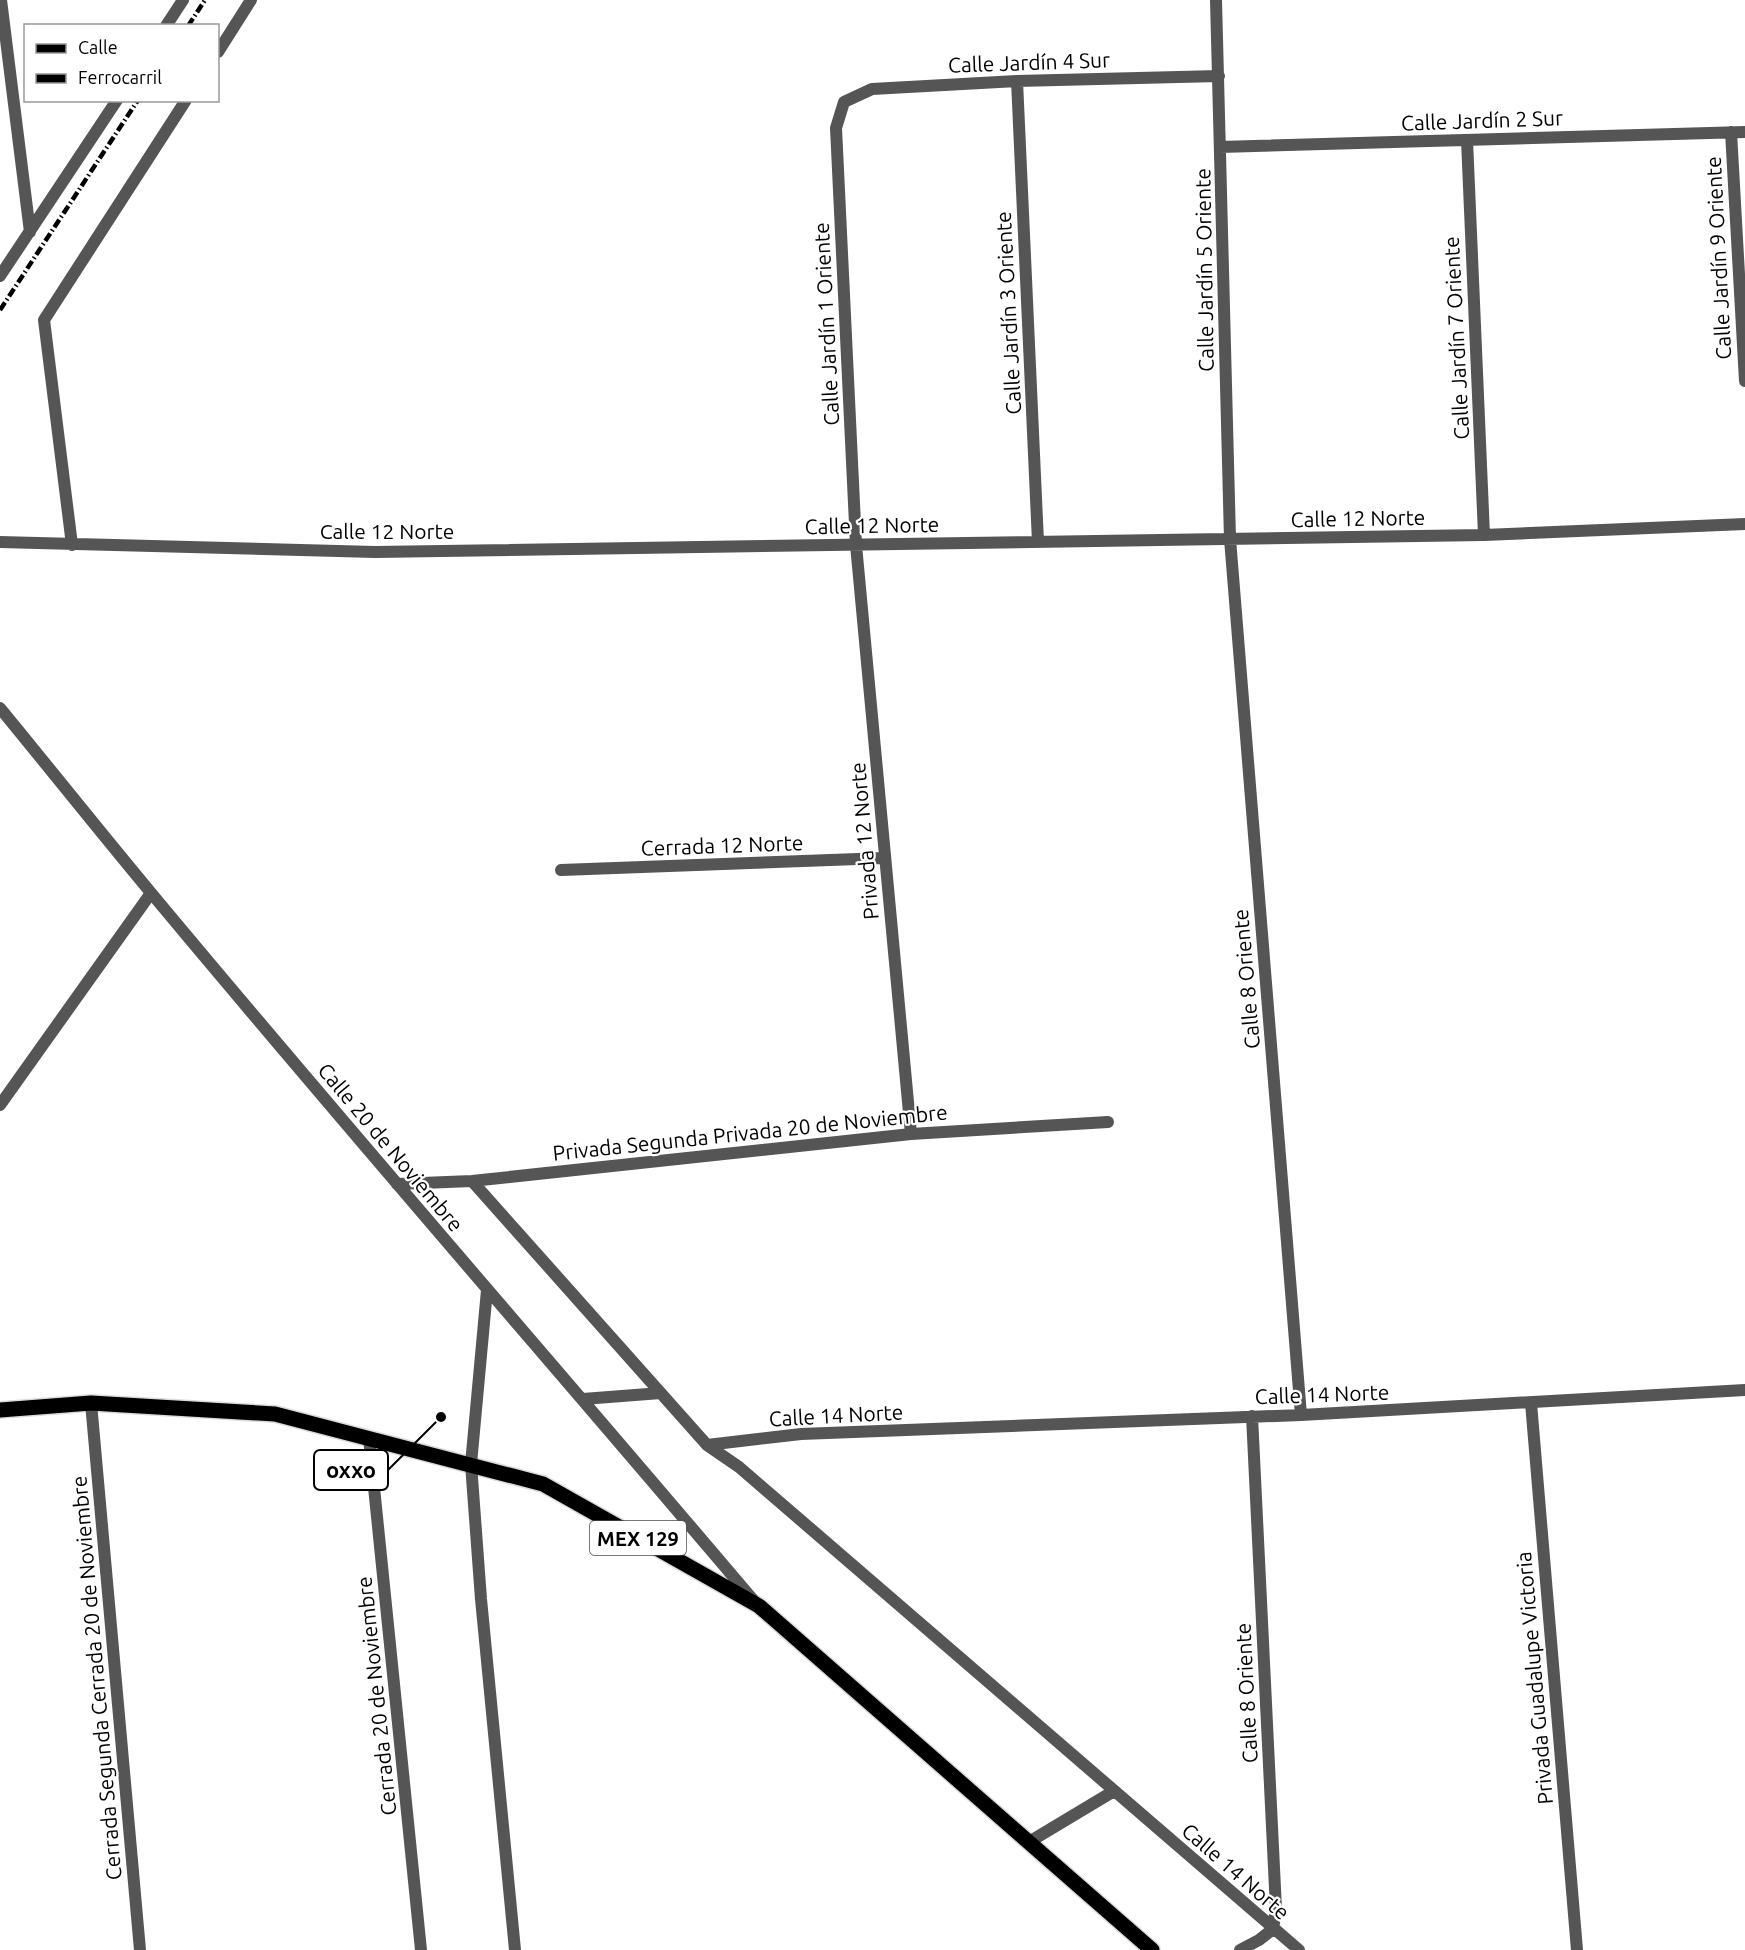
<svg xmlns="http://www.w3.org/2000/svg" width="1745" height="1950" viewBox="0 0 1745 1950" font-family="Ubuntu,sans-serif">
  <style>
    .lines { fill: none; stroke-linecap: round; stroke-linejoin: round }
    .primary-casing { stroke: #dbdbdb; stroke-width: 18 }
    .street { stroke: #555; stroke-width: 12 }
    .primary { stroke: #000; stroke-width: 15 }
    .rail { stroke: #000; stroke-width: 4.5; stroke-dasharray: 9 3 1.5 3; stroke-linecap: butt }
    .labels { text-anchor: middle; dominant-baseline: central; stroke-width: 4.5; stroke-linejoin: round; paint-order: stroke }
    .shield { fill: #fff; stroke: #4c4c4c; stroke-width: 1.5 }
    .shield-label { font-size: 20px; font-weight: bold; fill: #000 }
    .street-label { font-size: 21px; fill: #000; stroke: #fff }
    .leader { fill: none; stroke: #000; stroke-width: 2 }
    .callout-dot { fill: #000; stroke: #fff; stroke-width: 2 }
    .callout { fill: #fff; stroke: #000; stroke-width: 2 }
    .callout-label { font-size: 22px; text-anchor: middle; font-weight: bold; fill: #000 }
  </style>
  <rect width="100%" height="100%" fill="#fff"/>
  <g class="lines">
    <g class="primary-casing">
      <path id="primary" d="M0,1410L91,1403L275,1414L543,1484L759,1606L1152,1950"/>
    </g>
    <path class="street" d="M1,0L30,232
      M1216,0L1230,539L1301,1415
      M166,26L183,0
      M218,52L251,0
      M1017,81L1038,542
      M1731,132L1745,381
      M1467,140L1484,535
      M1220,147L1745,132
      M0,276L117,100
      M0,542L375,552L1484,535L1745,524
      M72,545L44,320L186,100
      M0,708C51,770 101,833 152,894C350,1132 554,1365 754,1601
      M561,870L885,858
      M0,1105L151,893
      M911,1134L856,545L836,128L844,102L872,89L1017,81L1219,76
      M472,1181L707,1445L739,1467L1299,1950
      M397,1184L472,1181L911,1134L1108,1122
      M487,1290L471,1464L481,1599L515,1950
      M583,1399L661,1393
      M91,1403L140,1950
      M1531,1403L1577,1950
      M369,1438L421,1950
      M707,1445L801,1434L1301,1415L1745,1390
      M1029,1842L1114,1791
      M1240,1950L1259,1940L1273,1929L1276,1909L1252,1416"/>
    <use href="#primary" class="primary"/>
    <path class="rail" d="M188,26L205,0
      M0,310L138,100"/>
  </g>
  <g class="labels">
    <rect class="shield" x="590" y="1521" width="96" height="34" rx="4.5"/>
    <g class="shield-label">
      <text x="638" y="1538">MEX 129</text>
    </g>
    <g class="street-label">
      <text transform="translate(1029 62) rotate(-2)">Calle Jardín 4 Sur</text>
      <text transform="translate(1482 120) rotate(-2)">Calle Jardín 2 Sur</text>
      <text transform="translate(1718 258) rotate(-93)">Calle Jardín 9 Oriente</text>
      <text transform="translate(1204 270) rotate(-91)">Calle Jardín 5 Oriente</text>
      <text transform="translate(1008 313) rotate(-93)">Calle Jardín 3 Oriente</text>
      <text transform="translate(826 324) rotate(-93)">Calle Jardín 1 Oriente</text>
      <text transform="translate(1456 338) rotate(-93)">Calle Jardín 7 Oriente</text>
      <text transform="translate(1358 518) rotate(-1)">Calle 12 Norte</text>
      <text transform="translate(872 525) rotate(-1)">Calle 12 Norte</text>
      <text x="387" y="531">Calle 12 Norte</text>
      <text transform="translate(864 841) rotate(-95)">Privada 12 Norte</text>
      <text transform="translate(722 845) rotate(-2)">Cerrada 12 Norte</text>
      <text transform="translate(1246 979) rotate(-95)">Calle 8 Oriente</text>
      <text transform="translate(750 1132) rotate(-6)">Privada Segunda Privada 20 de Noviembre</text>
      <text transform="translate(391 1147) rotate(50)">Calle 20 de Noviembre</text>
      <text transform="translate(1322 1394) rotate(-2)">Calle 14 Norte</text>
      <text transform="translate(836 1415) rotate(-3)">Calle 14 Norte</text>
      <text transform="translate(96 1678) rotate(-95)">Cerrada Segunda Cerrada 20 de Noviembre</text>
      <text transform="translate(1534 1678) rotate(-95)">Privada Guadalupe Victoria</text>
      <text transform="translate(1246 1693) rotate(-93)">Calle 8 Oriente</text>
      <text transform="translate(376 1696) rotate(-96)">Cerrada 20 de Noviembre</text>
      <text transform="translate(1236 1871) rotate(41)">Calle 14 Norte</text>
    </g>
  </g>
  <path class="leader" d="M441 1417L388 1470"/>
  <circle class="callout-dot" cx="441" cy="1417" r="6"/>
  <rect class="callout" x="314" y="1450" width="74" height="40" rx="6"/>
  <g class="callout-label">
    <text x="351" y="1478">oxxo</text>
  </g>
  <rect x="24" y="24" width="195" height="78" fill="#ffffff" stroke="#999999" stroke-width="1.5"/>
  <rect x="36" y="44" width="30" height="9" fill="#000000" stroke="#999999" stroke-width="1.5"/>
  <text x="78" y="54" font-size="18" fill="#000000">Calle</text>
  <rect x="36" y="74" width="30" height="9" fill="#000000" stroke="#999999" stroke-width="1.5"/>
  <text x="78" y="84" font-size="18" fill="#000000">Ferrocarril</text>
</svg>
